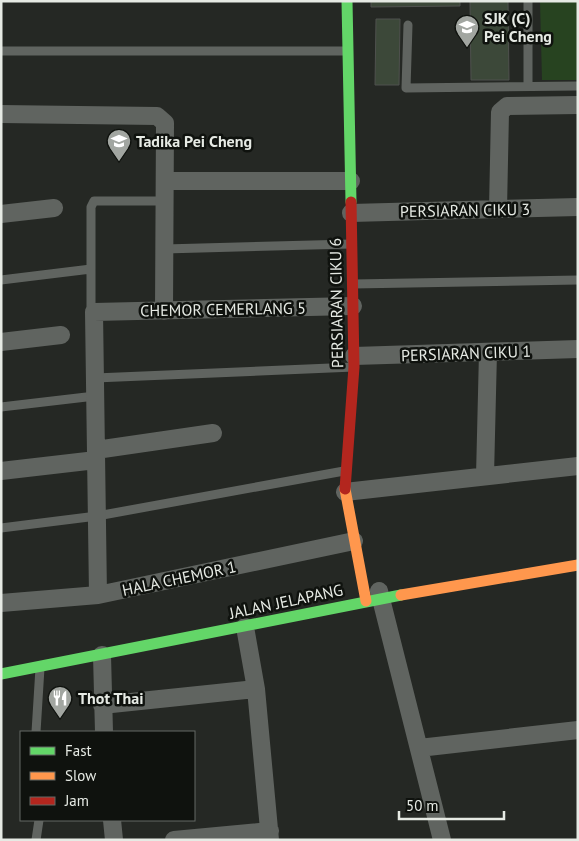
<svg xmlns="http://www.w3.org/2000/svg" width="579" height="841" viewBox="0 0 579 841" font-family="'PT Sans',sans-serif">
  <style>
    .green { fill: #274320 }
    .building { fill: #3c4839; stroke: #4f514e }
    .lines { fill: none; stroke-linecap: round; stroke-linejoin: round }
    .lane { stroke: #606460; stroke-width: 9 }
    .street { stroke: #606460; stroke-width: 18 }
    .fast { stroke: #63d668; stroke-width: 11 }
    .slow { stroke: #ff974d; stroke-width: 11 }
    .jam { stroke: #b3261e; stroke-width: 11 }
    .labels { text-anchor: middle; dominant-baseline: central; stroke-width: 5; stroke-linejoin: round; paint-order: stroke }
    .poi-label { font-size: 16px; font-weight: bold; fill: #e6eae4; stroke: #0f120e; text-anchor: start }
    .street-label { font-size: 16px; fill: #e6eae4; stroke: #0f120e }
  </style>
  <rect width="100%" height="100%" fill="#252824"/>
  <path class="green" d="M540,1H578V80H542Z"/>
  <path class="building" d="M371,1H460V6L371,7Z
    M470,1H508L509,80H471Z
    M376,19H400L399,85H375Z"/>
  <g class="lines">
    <path class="lane" d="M408,25L406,88L578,86
      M1,51H348
      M528,86V1
      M164,249L351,244
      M1,280L91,269
      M353,284L578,280
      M94,312L91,308V207L94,201H165
      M95,378L354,367
      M1,407L95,396
      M1,528L97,516L344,471
      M36,732L40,668
      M36,840L39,820"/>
    <path class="street" d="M1,114L157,116L165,123L164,311
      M165,181H351
      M498,209L500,112L507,106L578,105
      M351,213L578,207
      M1,214L54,208
      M1,342L61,335
      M354,356L578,349
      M96,450L213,433
      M1,471L96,460
      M485,476L488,352
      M345,492L578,466
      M379,591L442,840
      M98,595L94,312L353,306
      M1,603L98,595L354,541
      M245,627L256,689L270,840
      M102,655L104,732
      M102,705L256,689
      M419,748L578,730
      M112,820L114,840
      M174,840L270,831"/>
    <path class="fast" d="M347,1L351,202
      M1,674L401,595"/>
    <path class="slow" d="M345,489L366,601
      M401,595L578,565"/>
    <path class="jam" d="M345,489L354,367L351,202"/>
  </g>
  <defs>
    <g id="school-pin" transform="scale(1.25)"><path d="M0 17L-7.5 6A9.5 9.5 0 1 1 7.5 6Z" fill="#a2a6a1" stroke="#0f120e"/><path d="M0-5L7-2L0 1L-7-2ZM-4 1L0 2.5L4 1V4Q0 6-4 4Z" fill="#fff"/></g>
    <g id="restaurant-pin" transform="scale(1.25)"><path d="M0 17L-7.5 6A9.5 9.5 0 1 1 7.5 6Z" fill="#a2a6a1" stroke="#0f120e"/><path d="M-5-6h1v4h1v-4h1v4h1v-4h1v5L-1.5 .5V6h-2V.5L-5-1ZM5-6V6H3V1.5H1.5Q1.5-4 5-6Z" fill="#fff"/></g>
  </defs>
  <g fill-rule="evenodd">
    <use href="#school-pin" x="467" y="27"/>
    <use href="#school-pin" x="119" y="141"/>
    <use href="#restaurant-pin" x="60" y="698"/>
  </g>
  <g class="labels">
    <g class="poi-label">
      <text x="484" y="18">SJK (C)<tspan x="484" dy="18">Pei Cheng</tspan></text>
      <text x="136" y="141">Tadika Pei Cheng</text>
      <text x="78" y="698">Thot Thai</text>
    </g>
    <g class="street-label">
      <text transform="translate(465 210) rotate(-1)">PERSIARAN CIKU 3</text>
      <text transform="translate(336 303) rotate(-91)">PERSIARAN CIKU 6</text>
      <text transform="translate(223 309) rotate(-1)">CHEMOR CEMERLANG 5</text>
      <text transform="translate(466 353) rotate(-2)">PERSIARAN CIKU 1</text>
      <text transform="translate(179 578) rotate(-12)">HALA CHEMOR 1</text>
      <text transform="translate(286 601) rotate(-12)">JALAN JELAPANG</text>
    </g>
  </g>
  <rect width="579" height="841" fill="none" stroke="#e6eae4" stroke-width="5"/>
  <rect x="20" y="731" width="175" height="90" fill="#0f120e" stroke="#656864"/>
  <rect x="30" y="747" width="25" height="8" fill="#63d668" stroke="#656864"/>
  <text x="65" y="756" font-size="15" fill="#e6eae4">Fast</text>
  <rect x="30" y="772" width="25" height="8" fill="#ff974d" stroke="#656864"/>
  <text x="65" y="781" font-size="15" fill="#e6eae4">Slow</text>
  <rect x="30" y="797" width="25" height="8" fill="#b3261e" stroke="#656864"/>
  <text x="65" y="806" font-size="15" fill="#e6eae4">Jam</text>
  <path d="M399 811v8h105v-8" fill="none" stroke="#e6eae4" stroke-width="2.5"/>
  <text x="406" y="811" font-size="15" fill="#e6eae4" stroke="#0f120e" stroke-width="4" paint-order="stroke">50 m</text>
</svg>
